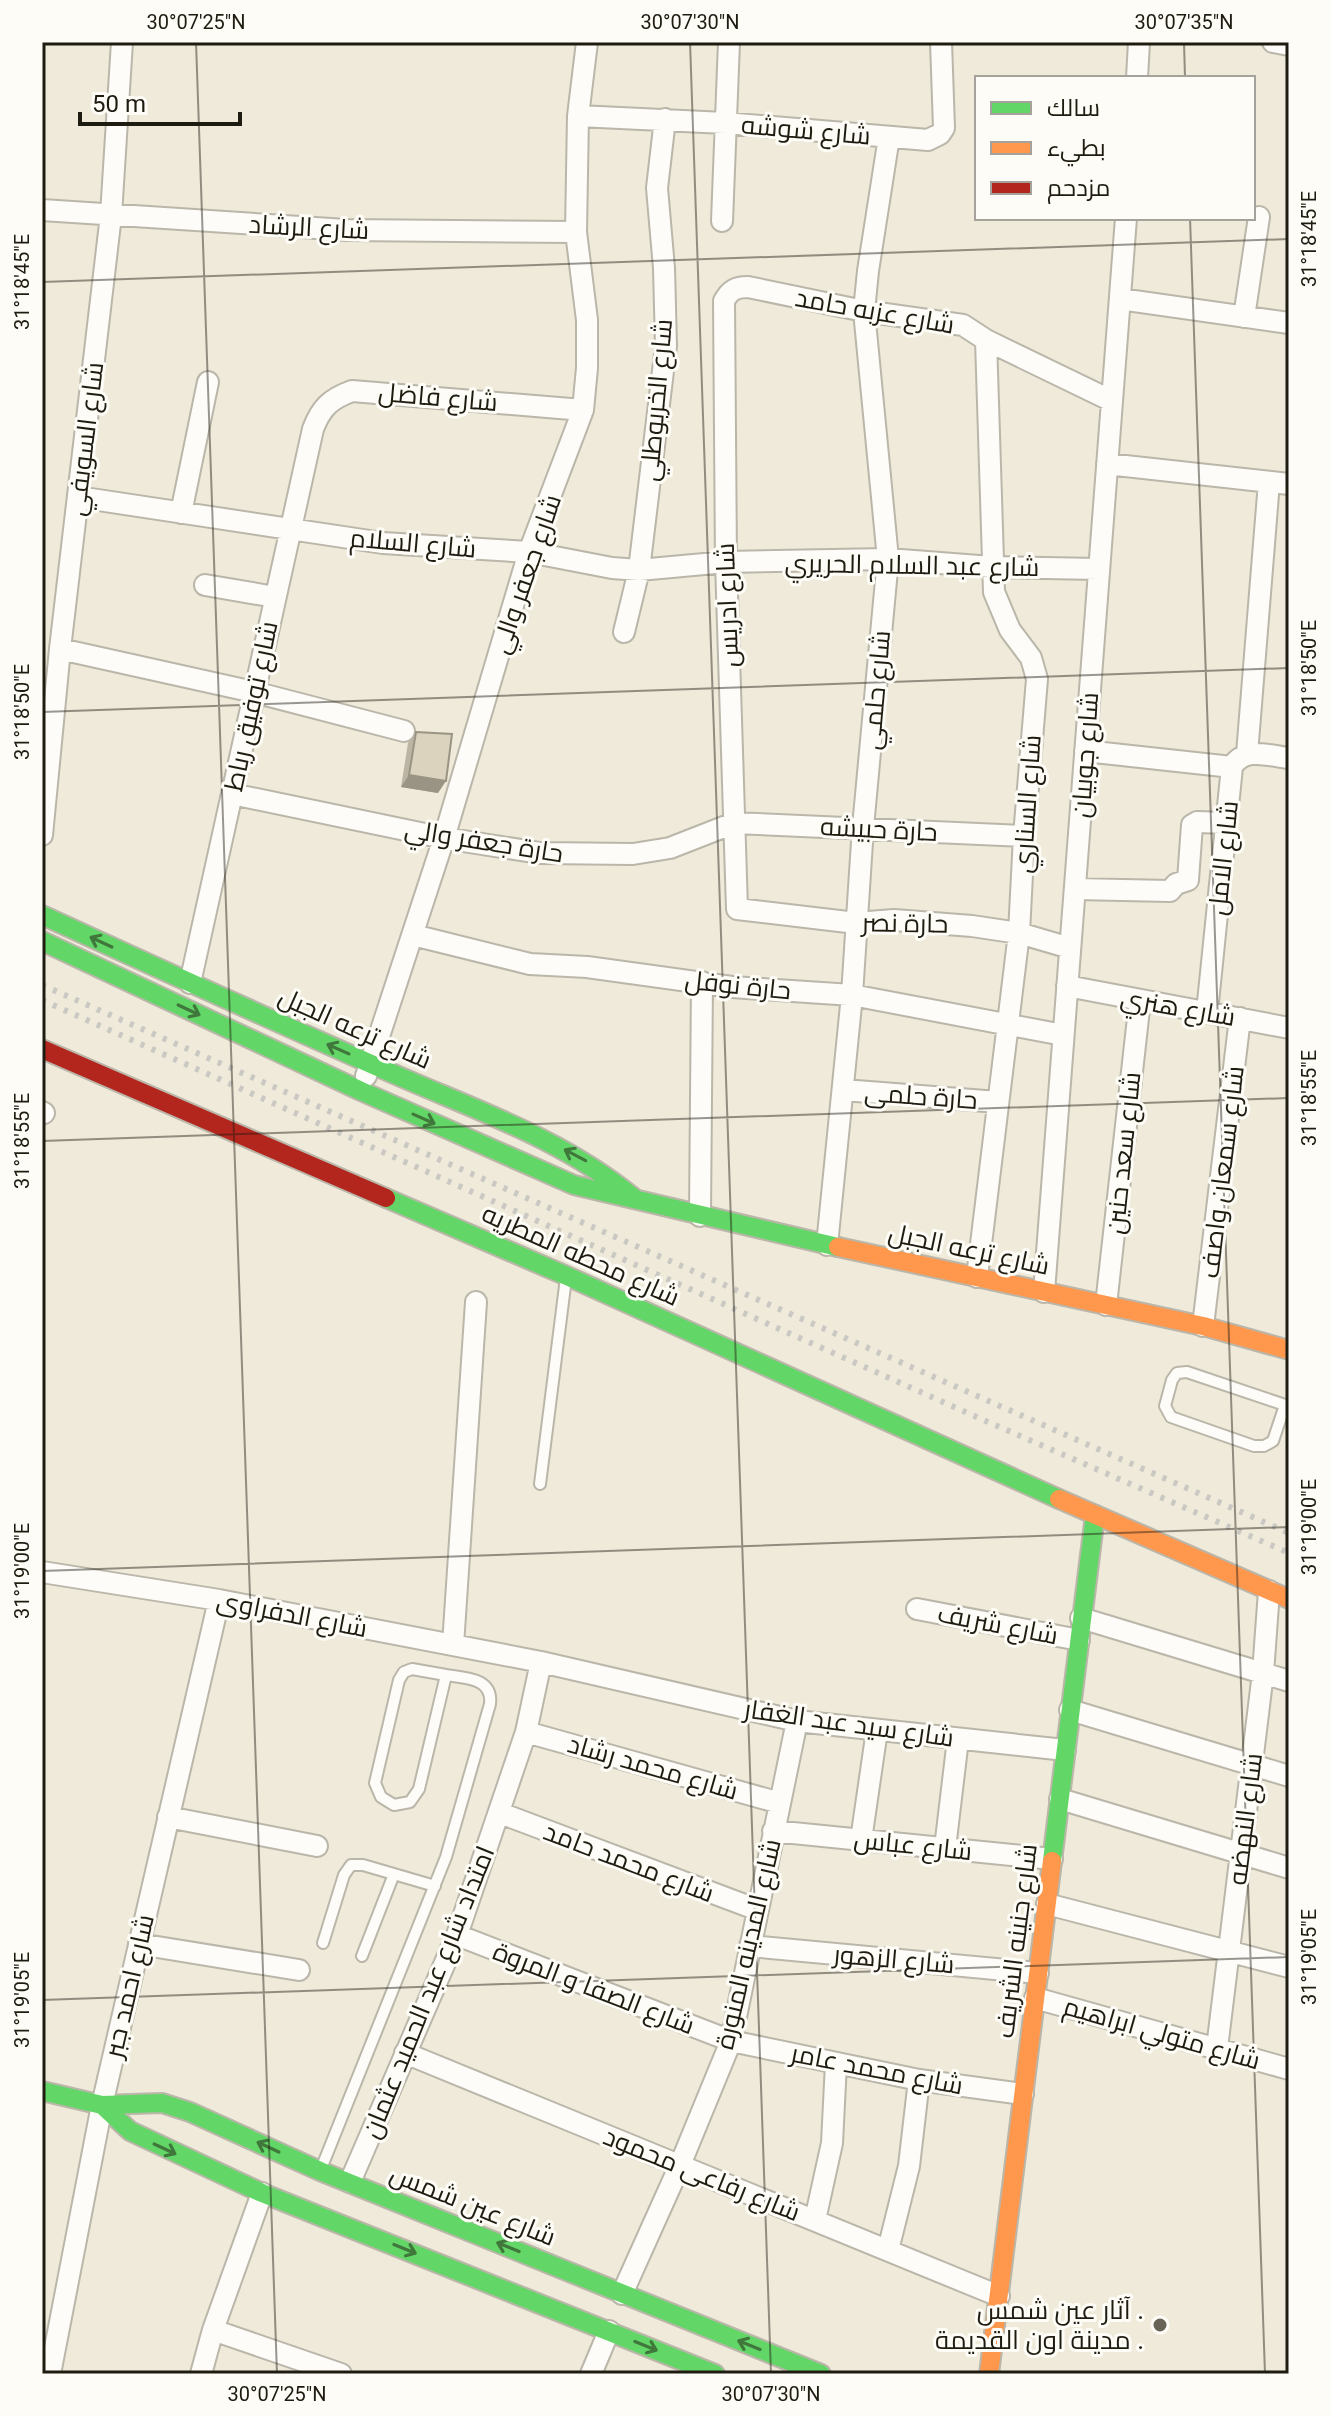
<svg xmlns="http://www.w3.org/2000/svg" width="1331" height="2416" viewBox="0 0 1331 2416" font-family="Roboto,Cairo,sans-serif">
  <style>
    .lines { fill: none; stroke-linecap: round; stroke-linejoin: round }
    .lane-casing { stroke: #bab6a9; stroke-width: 14 }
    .street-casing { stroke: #bab6a9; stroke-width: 24 }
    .fast-casing { stroke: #bab6a9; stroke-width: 22 }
    .slow-casing { stroke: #bab6a9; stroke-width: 22 }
    .jam-casing { stroke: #bab6a9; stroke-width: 22 }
    .lane { stroke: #fdfcf9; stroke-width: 10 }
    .street { stroke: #fdfcf9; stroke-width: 20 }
    .fast { stroke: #63d668; stroke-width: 18 }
    .slow { stroke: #ff974d; stroke-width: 18 }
    .jam { stroke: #b3261e; stroke-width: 18 }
    .rail { stroke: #cac8c3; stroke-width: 6; stroke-dasharray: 4 8; stroke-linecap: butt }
    .wall { fill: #bcb5a3 }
    .shaded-wall { fill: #999484 }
    .building { fill: #dbd3bd; stroke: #999484; stroke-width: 2 }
    .oneway { stroke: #40783c }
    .ticks { fill: none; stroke: #1e1b10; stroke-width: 2; stroke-opacity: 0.45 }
    .poi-dot { fill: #676357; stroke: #fefcf6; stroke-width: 3 }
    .labels { text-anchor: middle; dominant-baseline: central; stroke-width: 6; stroke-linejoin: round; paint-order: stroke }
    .street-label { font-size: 26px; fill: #1e1b10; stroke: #fefcf6 }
    .poi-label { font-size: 26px; fill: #1e1b10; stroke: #fefcf6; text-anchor: end }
    .neatline { fill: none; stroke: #1e1b10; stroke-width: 3 }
    .ticks-label { font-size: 20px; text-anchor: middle; fill: #1e1b10 }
  </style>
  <rect width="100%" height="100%" fill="#efeada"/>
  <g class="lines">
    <g class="lane-casing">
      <path id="lane" d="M1187,1372L1285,1405L1273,1441L1264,1446H1254L1171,1417L1165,1406L1172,1380L1177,1373Z
        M540,1484L566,1278
        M412,1669L446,1675L419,1789L410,1802L394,1805L381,1797L375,1783L399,1680L404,1672Z
        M323,1943L344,1875L351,1865H363L435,1886
        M362,1956L394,1874
        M321,2169L446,1857L490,1704C493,1678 466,1678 446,1675"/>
    </g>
    <g class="street-casing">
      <path id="street" d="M1273,42L1289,45
        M1137,78L1139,42
        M578,116L725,123L928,140L940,134L944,128L941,42
        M42,210L346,230L576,232
        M722,221L729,42
        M1120,299L1289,323
        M1244,317L1259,217
        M1107,464L1289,484
        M78,497L383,543L529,552L612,568L639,570L726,562L888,559L992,567L1099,569
        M181,513L208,382
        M205,585L275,597
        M624,632L639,570L666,346L664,268L657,188L665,119
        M60,649L254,692L404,731
        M1085,751L1232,767
        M1247,754L1269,482
        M232,794L444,838L540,853L633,854L670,848L734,823L1024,836
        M42,835L60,649L111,215L122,42
        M1075,889L1170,891L1176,884L1188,880L1192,825L1197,822L1226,823
        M413,935L530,964L587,967L732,987L852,995L1063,1035
        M1070,948L1019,933L972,926L894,920L856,923L737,909L726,562L724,301C730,290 736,287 748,287L864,311L963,325L986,340L1112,401
        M190,983L313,429C321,408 330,399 352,391L583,410
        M1067,986L1289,1028
        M1207,1012L1232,767C1244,746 1269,756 1289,758
        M366,1076L444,838L529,552L583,410L587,368V320L576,232L578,116L587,42
        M843,1090L998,1102
        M42,1112L44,1113
        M700,1216L702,982
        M827,1245L852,995L863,827L888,559L864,311L868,271L889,137
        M977,1277L1019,933L1024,836L1037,679L1031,658L1010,630L994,592L986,340
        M1044,1292L1126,218
        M1106,1305L1140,1000
        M1203,1326L1240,1018
        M42,1572L219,1600L541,1662L797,1721L1065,1750
        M917,1609L1079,1640
        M1081,1618L1289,1681
        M453,1645L476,1302
        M1070,1710L1289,1776
        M526,1732L780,1803
        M1060,1799L1289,1868
        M500,1813L758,1910
        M168,1817L317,1846
        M773,1831L1052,1859
        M861,1840L877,1730
        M945,1848L958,1739
        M1047,1904L1289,1967
        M457,1935L731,2041L919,2080L1023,2094
        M139,1944L299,1970
        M750,1946L1038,1973
        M1035,1998L1289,2069
        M1217,2048L1263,1673L1269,1591
        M405,2053L999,2296
        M350,2182L457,1935L526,1732L541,1662
        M815,2220L832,2143L836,2063
        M888,2250L909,2166L919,2080
        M622,2294L680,2165L731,2041L797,1721
        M213,2330L341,2374
        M50,2374L102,2105L219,1600
        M201,2374L213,2330L262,2193
        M591,2374L609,2331"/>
    </g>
    <g class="fast-casing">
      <path id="fast" d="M42,915C162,970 282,1025 403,1078C484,1113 565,1141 634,1198
        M42,941L361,1091L574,1185L838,1247
        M386,1198L567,1276L1059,1499
        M1052,1861L1095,1515
        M42,2091L102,2105L162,2103L190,2112L320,2171L821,2374
        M102,2105L130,2131L262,2193L715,2374"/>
    </g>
    <g class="slow-casing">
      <path id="slow" d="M838,1247L1203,1326L1289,1350
        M1059,1499L1289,1599
        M989,2374L1052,1861"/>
    </g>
    <g class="jam-casing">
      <path id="jam" d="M42,1049L386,1198"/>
    </g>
    <use href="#lane" class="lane"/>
    <use href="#street" class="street"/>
    <use href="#fast" class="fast"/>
    <use href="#slow" class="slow"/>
    <use href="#jam" class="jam"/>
    <path class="rail" d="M42,985L1289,1533
      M42,1000L979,1418L1289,1553"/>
  </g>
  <path class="wall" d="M416,732L438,793L401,787L408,743Z"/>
  <path class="shaded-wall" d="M409,775L446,781L438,793L401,787Z"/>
  <path class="building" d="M416,732L452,734L446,781L409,775Z"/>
  <defs><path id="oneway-shaft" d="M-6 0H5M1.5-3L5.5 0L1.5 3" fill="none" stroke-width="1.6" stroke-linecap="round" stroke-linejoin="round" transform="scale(2)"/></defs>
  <g class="oneway">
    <use href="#oneway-shaft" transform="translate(101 942) rotate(-155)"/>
    <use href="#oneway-shaft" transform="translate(189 1010) rotate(25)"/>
    <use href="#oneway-shaft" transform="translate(338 1049) rotate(-156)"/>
    <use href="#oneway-shaft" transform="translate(424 1119) rotate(24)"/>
    <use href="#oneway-shaft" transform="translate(575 1155) rotate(-152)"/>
    <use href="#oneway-shaft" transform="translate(268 2147) rotate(-155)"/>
    <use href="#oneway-shaft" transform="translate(165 2149) rotate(25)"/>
    <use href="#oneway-shaft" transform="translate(508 2247) rotate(-158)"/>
    <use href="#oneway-shaft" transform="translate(405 2249) rotate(22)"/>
    <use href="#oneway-shaft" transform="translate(749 2345) rotate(-158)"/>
    <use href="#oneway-shaft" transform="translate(646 2346) rotate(22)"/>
  </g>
  <path class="ticks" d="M196,42L277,2374M690,42L771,2374M1184,42L1185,78M1190,218L1265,2374M42,282L1289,239M42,712L1289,668M42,1141L1289,1098M42,1571L1289,1527M42,2000L1289,1957"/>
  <circle class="poi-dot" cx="1160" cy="2325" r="8"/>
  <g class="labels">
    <g class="street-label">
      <text transform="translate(806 130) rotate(5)">شارع شوشه</text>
      <text transform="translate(309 227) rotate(3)">شارع الرشاد</text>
      <text transform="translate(875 311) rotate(10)">شارع عزبه حامد</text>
      <text transform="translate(438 397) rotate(5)">شارع فاضل</text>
      <text transform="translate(656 400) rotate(-85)">شارع الخربوطلي</text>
      <text transform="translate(85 439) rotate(-83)">شارع السويفي</text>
      <text transform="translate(413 543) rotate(5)">شارع السلام</text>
      <text transform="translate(912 565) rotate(1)">شارع عبد السلام الحريري</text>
      <text transform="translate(526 574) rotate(-71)">شارع جعفر والي</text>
      <text transform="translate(727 605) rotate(-92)">شارع ادريس</text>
      <text transform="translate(876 690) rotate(-85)">شارع حلمي</text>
      <text transform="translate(251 706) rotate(-78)">شارع توفيق رباط</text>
      <text transform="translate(1085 755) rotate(-86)">شارع جوبيان</text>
      <text transform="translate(1027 804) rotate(-86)">شارع السناري</text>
      <text transform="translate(879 829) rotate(3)">حارة حبيشه</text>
      <text transform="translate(484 841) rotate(9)">حارة جعفر والي</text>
      <text transform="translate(1223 858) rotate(-84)">شارع الامل</text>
      <text transform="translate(905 923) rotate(1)">حارة نصر</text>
      <text transform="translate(738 985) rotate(6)">حارة نوفل</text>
      <text transform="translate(1178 1007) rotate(10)">شارع هنري</text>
      <text transform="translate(355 1028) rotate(24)">شارع ترعه الجبل</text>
      <text transform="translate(921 1096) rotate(4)">حارة حلمى</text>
      <text transform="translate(1123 1153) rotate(-84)">شارع سعد حنين</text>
      <text transform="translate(1222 1172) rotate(-83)">شارع سمعان واصف</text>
      <text transform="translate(969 1249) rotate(12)">شارع ترعه الجبل</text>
      <text transform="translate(581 1255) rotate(24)">شارع محطه المطريه</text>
      <text transform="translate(292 1614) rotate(11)">شارع الدفراوى</text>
      <text transform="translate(998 1624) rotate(11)">شارع شريف</text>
      <text transform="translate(849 1723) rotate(8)">شارع سيد عبد الغفار</text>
      <text transform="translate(653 1767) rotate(16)">شارع محمد رشاد</text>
      <text transform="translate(1245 1819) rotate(-83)">شارع النهضه</text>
      <text transform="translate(913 1845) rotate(6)">شارع عباس</text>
      <text transform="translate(629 1862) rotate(21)">شارع محمد حامد</text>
      <text transform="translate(1016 1941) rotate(-83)">شارع جنينه الشريف</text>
      <text transform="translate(748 1944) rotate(-77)">شارع المدينه المنورة</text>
      <text transform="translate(894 1959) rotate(5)">شارع الزهور</text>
      <text transform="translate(129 1986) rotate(-77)">شارع احمد جبر</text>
      <text transform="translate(594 1988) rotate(21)">شارع الصفا و المروة</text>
      <text transform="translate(428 1992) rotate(-68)">امتداد شارع عبد الحميد عثمان</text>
      <text transform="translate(1162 2033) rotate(16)">شارع متولي ابراهيم</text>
      <text transform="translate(877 2069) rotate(11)">شارع محمد عامر</text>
      <text transform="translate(702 2174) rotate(22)">شارع رفاعى محمود</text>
      <text transform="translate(473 2205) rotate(22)">شارع عين شمس</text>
    </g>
    <g class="poi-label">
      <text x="1144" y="2310">آثار عين شمس .<tspan x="1144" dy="30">مدينة اون القديمة .</tspan></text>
    </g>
  </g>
  <rect width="1331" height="2416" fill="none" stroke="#fefcf6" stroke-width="88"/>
  <rect x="975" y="76" width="280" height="144" fill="#fefcf6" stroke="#a4a29a" stroke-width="2"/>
  <rect x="991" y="102" width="40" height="12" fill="#63d668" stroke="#a4a29a" stroke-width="2"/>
  <text x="1047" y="116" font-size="24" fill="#1e1b10">سالك</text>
  <rect x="991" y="142" width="40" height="12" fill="#ff974d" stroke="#a4a29a" stroke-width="2"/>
  <text x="1047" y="156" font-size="24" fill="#1e1b10">بطيء</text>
  <rect x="991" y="182" width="40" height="12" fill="#b3261e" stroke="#a4a29a" stroke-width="2"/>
  <text x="1047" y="196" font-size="24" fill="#1e1b10">مزدحم</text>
  <path d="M80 112v12h160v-12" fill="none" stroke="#1e1b10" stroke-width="4"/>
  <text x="92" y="112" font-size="24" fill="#1e1b10" stroke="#fefcf6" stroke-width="6" paint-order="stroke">50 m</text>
  <rect x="44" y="44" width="1243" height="2328" class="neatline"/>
  <g class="ticks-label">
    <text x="196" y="29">30°07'25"N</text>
    <text x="690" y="29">30°07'30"N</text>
    <text x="1184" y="29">30°07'35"N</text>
    <text transform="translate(1309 239) rotate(-90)" y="7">31°18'45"E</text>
    <text transform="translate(22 282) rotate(-90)" y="7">31°18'45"E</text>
    <text transform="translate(1309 668) rotate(-90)" y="7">31°18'50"E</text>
    <text transform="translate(22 712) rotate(-90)" y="7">31°18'50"E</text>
    <text transform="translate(1309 1098) rotate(-90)" y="7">31°18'55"E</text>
    <text transform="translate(22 1141) rotate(-90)" y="7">31°18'55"E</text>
    <text transform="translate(1309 1527) rotate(-90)" y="7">31°19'00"E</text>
    <text transform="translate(22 1571) rotate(-90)" y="7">31°19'00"E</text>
    <text transform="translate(1309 1957) rotate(-90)" y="7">31°19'05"E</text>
    <text transform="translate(22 2000) rotate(-90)" y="7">31°19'05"E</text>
    <text x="277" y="2401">30°07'25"N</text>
    <text x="771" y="2401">30°07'30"N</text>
  </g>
</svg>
